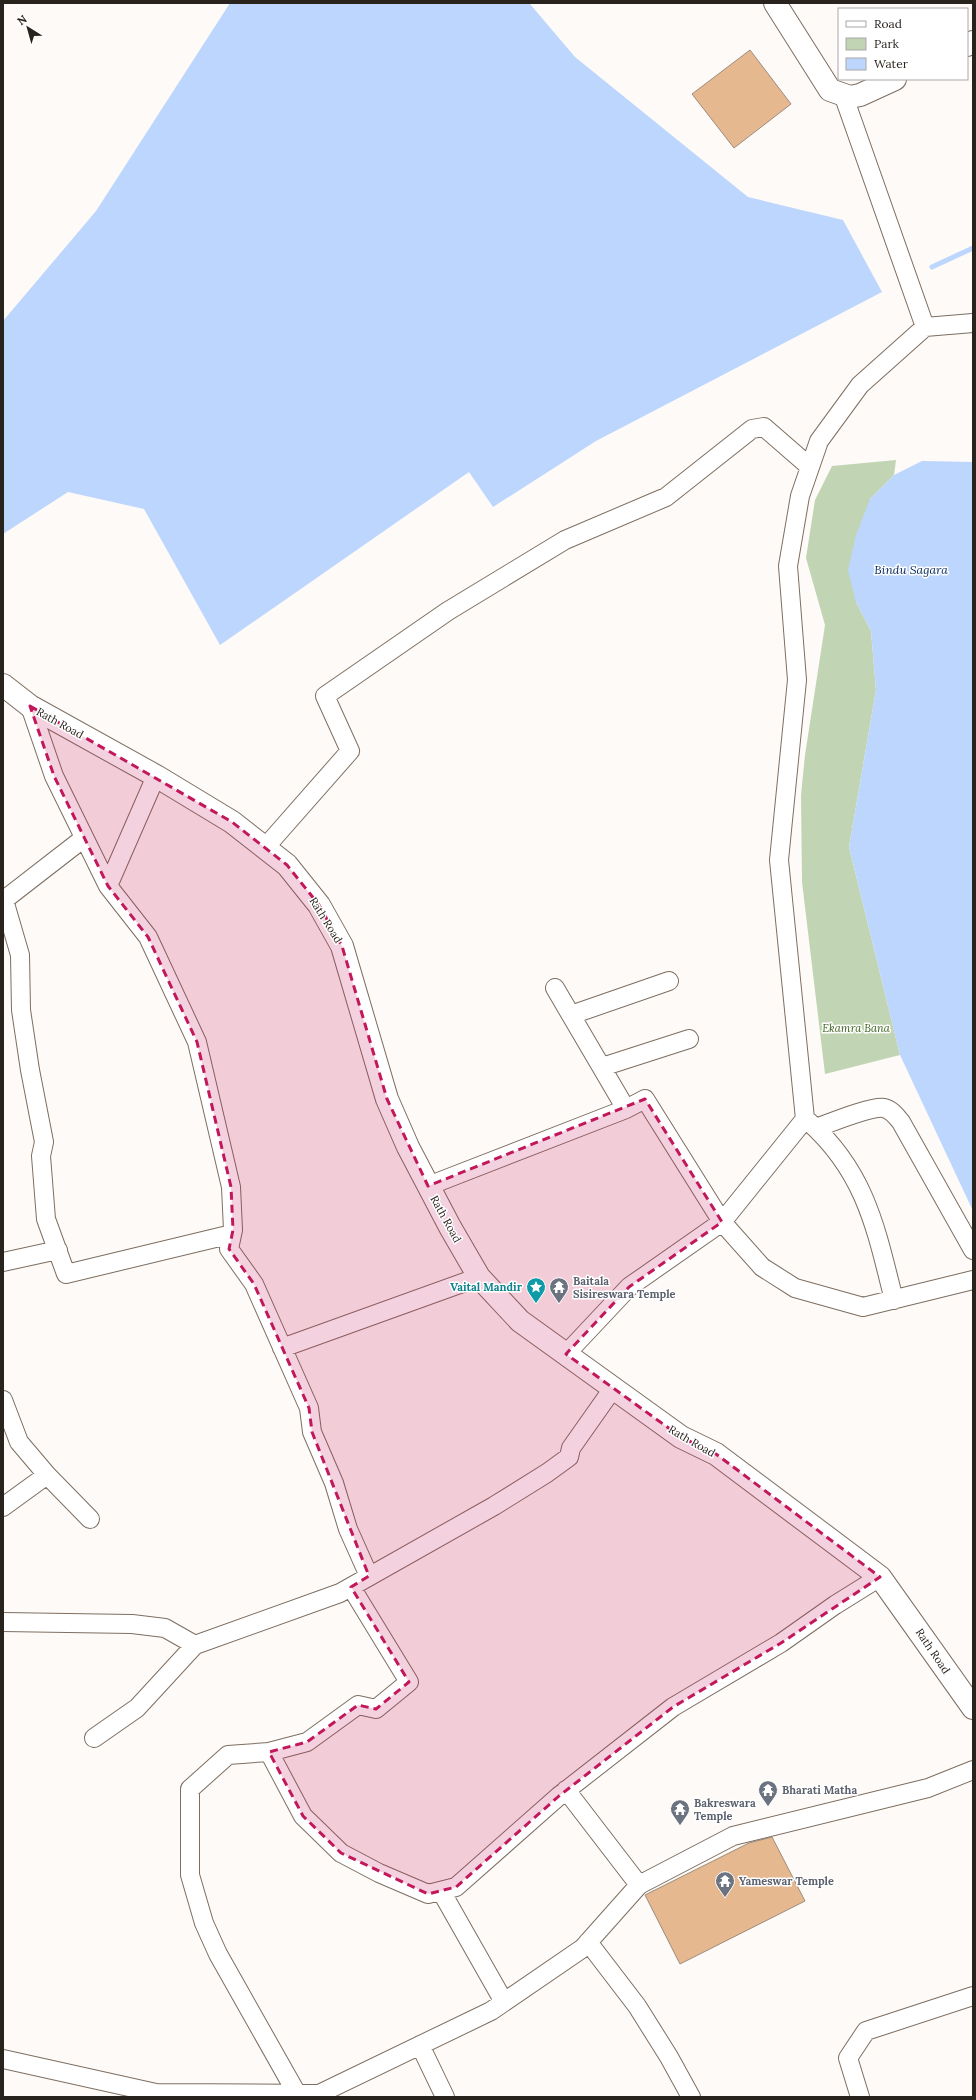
<svg xmlns="http://www.w3.org/2000/svg" width="976" height="2100" viewBox="0 0 976 2100" font-family="Lora,serif">
  <style>
    .green { fill: #c1d5b4 }
    .water { fill: #bdd6fd }
    .lines { fill: none; stroke-linecap: round; stroke-linejoin: round }
    .stream { stroke: #bdd6fd; stroke-width: 5 }
    .building { fill: #e5b88f; stroke: #9c8c7f }
    .minor-casing { stroke: #7d6e61; stroke-width: 20 }
    .tertiary-casing { stroke: #7d6e61; stroke-width: 24 }
    .secondary-casing { stroke: #7d6e61; stroke-width: 24 }
    .minor { stroke: #fff; stroke-width: 18 }
    .tertiary { stroke: #fff; stroke-width: 22 }
    .secondary { stroke: #fff; stroke-width: 22 }
    .marked { fill: #c2185b; fill-opacity: 0.2; stroke: #c2185b; stroke-width: 3; stroke-dasharray: 8 5; stroke-linejoin: round }
    .labels { text-anchor: middle; dominant-baseline: central; stroke-width: 3; stroke-linejoin: round; paint-order: stroke }
    .street-label { font-size: 11px; fill: #29231d; stroke: #fff }
    .park-label { font-size: 11px; font-style: italic; fill: #3f631f; stroke: #fff }
    .worship-label { font-size: 11px; font-weight: bold; fill: #5b616d; stroke: #fff; text-anchor: start }
    .culture-label { font-size: 11px; font-weight: bold; fill: #0d838f; stroke: #fff; text-anchor: end }
    .water-label { font-size: 12px; font-style: italic; fill: #03275d; stroke: #fff }
  </style>
  <rect width="100%" height="100%" fill="#fefaf7"/>
  <path class="green" d="M896,460L894,475L870,499L856,602L871,631L876,690L849,847L900,1055L825,1074L802,882L801,795L805,755L825,625L806,558L815,500L832,466Z"/>
  <path class="water" d="M230,3L530,4L575,57L748,197L843,220L882,292L596,441L493,507L469,472L220,645L144,509L68,492L3,534V321L96,211Z
    M922,461L973,462V1211L900,1055L849,847L876,690L871,631L856,602L848,570L856,535L870,499L894,475Z"/>
  <g class="lines">
    <path class="stream" d="M932,267L973,248"/>
  </g>
  <path class="building" d="M750,50L791,104L734,148L692,94Z
    M772,1837L805,1901L680,1964L645,1895L749,1843Z"/>
  <g class="lines">
    <g class="minor-casing">
      <path id="minor" d="M925,327L973,323
        M30,706L54,776L108,886
        M156,776L108,886L148,937L197,1042L231,1187L233,1230L229,1249L254,1284L309,1408L312,1432L334,1483L348,1529L369,1576
        M84,838L4,900L20,955L21,1010L30,1070L44,1142L41,1156L46,1219L66,1274L232,1234
        M262,844L270,842L350,751L325,696L448,611L565,540L666,497L752,429L764,427L810,467
        M571,1015L669,981
        M602,1067L689,1039
        M626,1109L645,1099L722,1222L762,1267L795,1288L863,1307L973,1280
        M809,1122C866,1173 876,1229 894,1300
        M816,1128C830,1123 871,1106 884,1108C892,1110 896,1116 901,1122L973,1250
        M428,1186L626,1109L555,988
        M3,1262L58,1250
        M282,1348L479,1277
        M566,1354L629,1287L722,1222L805,1119L779,860L797,680L788,566L800,496L819,441L860,385L925,327L844,97
        M3,1400L19,1442L47,1475L90,1519
        M3,1507L47,1475
        M351,1587L409,1682L376,1709L358,1705L307,1742L269,1752L303,1816L341,1853L379,1873L428,1894L456,1887L559,1796L673,1707L781,1643L835,1605L880,1577
        M3,1622L132,1624L165,1628L195,1645L340,1593L494,1506L547,1473L569,1457L571,1448L614,1387
        M94,1738L137,1708L195,1645
        M269,1752L228,1755L190,1789V1875L204,1923L218,1954L297,2094
        M566,1790L639,1885
        M441,1891L504,2002
        M588,1942L637,2006L669,2057L691,2097
        M420,2045L445,2097
        M3,2059L156,2093L319,2094L491,2011L583,1948L639,1885L733,1836L928,1788L973,1770
        M860,2097L848,2058L866,2031L973,1996"/>
    </g>
    <g class="tertiary-casing">
      <path id="tertiary" d="M3,685L30,706L156,776L232,822L287,865L319,905L342,946L387,1099L408,1147L450,1227L479,1277L520,1321L681,1437L716,1454L880,1577L973,1708"/>
    </g>
    <g class="secondary-casing">
      <path id="secondary" d="M775,3L830,90L850,97L860,95L895,79
        M967,45L973,42"/>
    </g>
    <use href="#minor" class="minor"/>
    <use href="#tertiary" class="tertiary"/>
    <use href="#secondary" class="secondary"/>
  </g>
  <path class="marked" d="M30,706L232,822L287,865L319,905L342,946L387,1099L428,1186L645,1099L722,1222L629,1287L566,1354L681,1437L716,1454L880,1577L781,1643L673,1707L559,1796L456,1887L428,1894L341,1853L303,1816L269,1752L307,1742L358,1705L376,1709L409,1682L351,1587L369,1576L312,1432L309,1408L254,1284L229,1249L233,1230L231,1187L197,1042L148,937L108,886L54,776Z"/>
  <defs>
    <g id="sight-pin" transform="scale(1)"><path d="M0 17L-7.5 6A9.5 9.5 0 1 1 7.5 6Z" fill="#0f9aa8" stroke="#fff"/><path d="M0-6L1.8-2.2L6-1.7L2.9 1.2L3.7 5.4L0 3.3L-3.7 5.4L-2.9 1.2L-6-1.7L-1.8-2.2Z" fill="#fff"/></g>
    <g id="temple-pin" transform="scale(1)"><path d="M0 17L-7.5 6A9.5 9.5 0 1 1 7.5 6Z" fill="#6b7280" stroke="#fff"/><path d="M0-6L5-2H3V0L6.5 2.5H4V6H1.5V3h-3V6H-4V2.5H-6.5L-3 0V-2H-5Z" fill="#fff"/></g>
  </defs>
  <g fill-rule="evenodd">
    <use href="#sight-pin" x="536" y="1287"/>
    <use href="#temple-pin" x="559" y="1287"/>
    <use href="#temple-pin" x="768" y="1790"/>
    <use href="#temple-pin" x="680" y="1809"/>
    <use href="#temple-pin" x="725" y="1881"/>
  </g>
  <g class="labels">
    <g class="street-label">
      <text transform="translate(60 723) rotate(29)">Rath Road</text>
      <text transform="translate(326 920) rotate(58)">Rath Road</text>
      <text transform="translate(446 1219) rotate(61)">Rath Road</text>
      <text transform="translate(692 1441) rotate(30)">Rath Road</text>
      <text transform="translate(933 1651) rotate(56)">Rath Road</text>
    </g>
    <g class="park-label">
      <text x="856" y="1028">Ekamra Bana</text>
    </g>
    <g class="worship-label">
      <text x="573" y="1281">Baitala<tspan x="573" dy="13">Sisireswara Temple</tspan></text>
      <text x="782" y="1790">Bharati Matha</text>
      <text x="694" y="1803">Bakreswara<tspan x="694" dy="13">Temple</tspan></text>
      <text x="739" y="1881">Yameswar Temple</text>
    </g>
    <g class="culture-label">
      <text x="522" y="1287">Vaital Mandir</text>
    </g>
    <g class="water-label">
      <text x="911" y="569">Bindu Sagara</text>
    </g>
  </g>
  <rect width="976" height="2100" fill="none" stroke="#29231d" stroke-width="8"/>
  <rect x="838" y="8" width="130" height="72" fill="#ffffff" stroke="#a9a7a5"/>
  <rect x="846" y="21" width="20" height="6" fill="#ffffff" stroke="#a9a7a5"/>
  <text x="874" y="28" font-size="12" fill="#29231d">Road</text>
  <rect x="846" y="38" width="20" height="12" fill="#c1d5b4" stroke="#a9a7a5"/>
  <text x="874" y="48" font-size="12" fill="#29231d">Park</text>
  <rect x="846" y="58" width="20" height="12" fill="#bdd6fd" stroke="#a9a7a5"/>
  <text x="874" y="68" font-size="12" fill="#29231d">Water</text>
  <g transform="translate(28 28) rotate(323)" stroke="#ffffff" stroke-width="3" paint-order="stroke">
  <path d="M0-3L7 15L0 10L-7 15Z" fill="#29231d"/>
  <text y="-6" font-size="11" font-weight="bold" text-anchor="middle" fill="#29231d">N</text>
  </g>
</svg>
